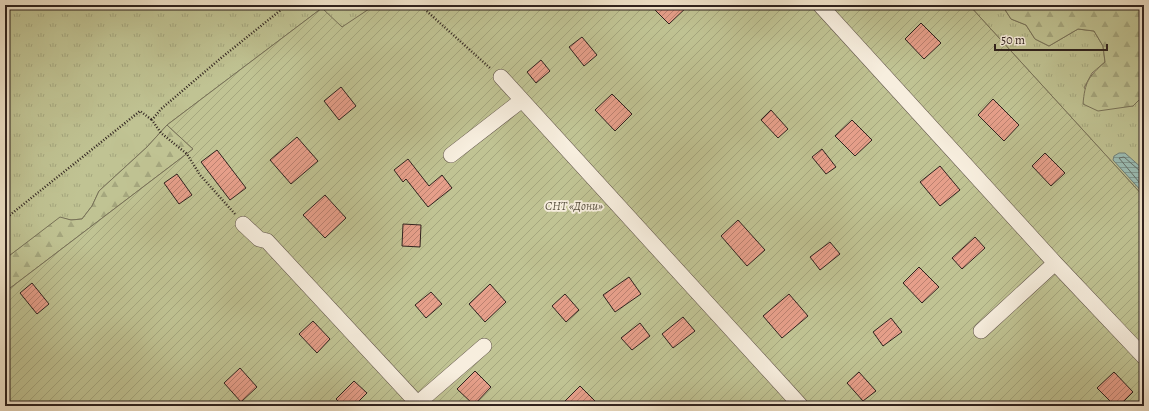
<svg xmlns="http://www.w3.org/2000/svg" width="1149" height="411" viewBox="0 0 1149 411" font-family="Alegreya,serif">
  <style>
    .grass { fill: url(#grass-tufts); stroke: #787258 }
    .forest { fill: url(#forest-firs); stroke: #787258 }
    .garden { fill: url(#garden-furrows); stroke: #787258 }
    .water { fill: url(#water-rules); stroke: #70807a }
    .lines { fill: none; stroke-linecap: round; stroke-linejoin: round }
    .shore { stroke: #65706a; stroke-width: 1 }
    .building { fill: url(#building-hatch); stroke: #2f221e }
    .minor-casing { stroke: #60534a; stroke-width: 16 }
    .path { stroke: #2f221e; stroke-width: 2.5; stroke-dasharray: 1 2; stroke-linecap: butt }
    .minor { stroke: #f7eede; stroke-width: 15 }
    .labels { text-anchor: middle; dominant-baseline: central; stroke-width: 3.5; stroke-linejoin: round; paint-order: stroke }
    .park-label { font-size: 12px; font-style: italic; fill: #5a5241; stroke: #f7eede }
  </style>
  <defs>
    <pattern id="grass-tufts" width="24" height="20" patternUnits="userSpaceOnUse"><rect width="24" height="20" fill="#c0c393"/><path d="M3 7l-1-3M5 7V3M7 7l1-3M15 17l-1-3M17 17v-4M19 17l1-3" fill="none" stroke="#a5a77e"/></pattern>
    <pattern id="forest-firs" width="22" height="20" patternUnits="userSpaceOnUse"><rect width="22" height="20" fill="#c0c393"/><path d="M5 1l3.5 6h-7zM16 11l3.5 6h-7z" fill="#a5a77e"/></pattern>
    <pattern id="garden-furrows" width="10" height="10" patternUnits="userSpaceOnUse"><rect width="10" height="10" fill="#c0c393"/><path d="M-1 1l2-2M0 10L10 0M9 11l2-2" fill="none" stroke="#a5a77e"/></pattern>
    <pattern id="water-rules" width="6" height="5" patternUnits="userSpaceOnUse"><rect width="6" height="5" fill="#9bbfb7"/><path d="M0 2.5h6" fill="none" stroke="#7f9b94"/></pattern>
    <pattern id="building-hatch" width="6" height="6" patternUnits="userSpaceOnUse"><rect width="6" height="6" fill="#e69f8a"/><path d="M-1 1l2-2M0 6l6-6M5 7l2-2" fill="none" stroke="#bb8170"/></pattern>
  </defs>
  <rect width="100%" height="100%" fill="#f2e5cc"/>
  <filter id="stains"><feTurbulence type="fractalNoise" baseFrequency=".005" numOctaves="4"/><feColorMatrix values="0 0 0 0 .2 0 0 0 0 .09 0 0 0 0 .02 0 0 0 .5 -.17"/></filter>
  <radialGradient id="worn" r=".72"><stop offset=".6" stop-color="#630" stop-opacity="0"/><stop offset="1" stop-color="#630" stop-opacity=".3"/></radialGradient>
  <path class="grass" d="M5,5H375L342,28L322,8L167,125L147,147L99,191L92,206L82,219L71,220L60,218L5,259Z
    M969,5H1002L1011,19L1026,25L1035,39L1049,46L1078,29L1094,31L1103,46L1105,62L1092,73L1084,88L1133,106L1144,95V197Z"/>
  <path class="forest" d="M1002,5H1144V95L1133,106L1098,111L1083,104C1085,82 1088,77 1105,62L1103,46L1094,31L1078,29L1049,46L1035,39L1026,25L1011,19Z
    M167,125L193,149L5,292V259L60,217L71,220L82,219L92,206L99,191L147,147Z"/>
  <path class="garden" d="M375,5H969L1144,197V406H5V292L193,149L167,125L322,8L342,27Z"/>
  <path class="water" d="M1119,153H1125L1144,170V194L1113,160L1114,156Z"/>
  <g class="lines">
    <path class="shore" d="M1144,172L1140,171L1124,157L1119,158L1144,188"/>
  </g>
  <path class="building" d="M650,5H689L669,24Z
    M921,23L941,43L924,59L905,39Z
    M582,37L597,55L584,66L569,47Z
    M541,60L550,71L536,83L527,72Z
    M341,87L356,106L339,120L324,101Z
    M612,94L632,114L615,131L595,110Z
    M993,99L1019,125L1004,141L978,115Z
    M771,110L788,129L778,138L761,120Z
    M852,120L872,140L855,156L835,136Z
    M297,137L318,161L291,184L270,160Z
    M822,149L836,167L826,174L812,157Z
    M217,150L246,188L230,200L201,162Z
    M1045,153L1065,173L1051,186L1032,166Z
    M408,159L429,186L442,175L452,188L428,207L406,179L403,182L394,170Z
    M940,166L960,190L940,206L920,182Z
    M177,174L192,195L179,204L164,183Z
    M325,195L346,218L325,238L303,215Z
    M738,220L765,250L747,266L721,236Z
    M403,224L421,225L420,247L402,246Z
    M975,237L985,248L962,269L952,258Z
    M830,242L840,254L820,270L810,257Z
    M919,267L939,287L922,303L903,283Z
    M629,277L641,294L615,312L603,295Z
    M32,283L49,304L37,314L20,293Z
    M490,284L506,302L485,322L469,304Z
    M431,292L442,304L426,318L415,305Z
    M565,294L579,310L566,322L552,306Z
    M789,294L808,316L782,338L763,316Z
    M683,317L695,331L673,348L662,334Z
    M891,318L902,332L883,346L873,332Z
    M313,321L330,339L317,353L299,334Z
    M640,323L650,336L632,350L621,338Z
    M240,368L257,387L241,402L224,383Z
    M475,371L491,387L474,405L457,389Z
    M859,372L876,391L863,401L847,383Z
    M1114,372L1133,392L1119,406H1115L1097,388Z
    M354,381L367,393L354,406H343L336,399Z
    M580,386L600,406H560Z"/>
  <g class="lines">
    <g class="minor-casing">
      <path id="minor" d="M820,5L1055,263L1144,357
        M501,77L801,406
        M451,155L522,100
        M243,224L259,239L267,241L420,406
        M981,331L1055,263
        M418,403L484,346"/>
    </g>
    <path class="path" d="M420,5L491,69
      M235,214L200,175L187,154L161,133L152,120L161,109L221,58L287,5
      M5,219L140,111L152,120"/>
    <use href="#minor" class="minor"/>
  </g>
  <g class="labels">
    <g class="park-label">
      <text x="574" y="206">СНТ «Дони»</text>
    </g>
  </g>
  <rect width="1149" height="411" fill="none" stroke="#f2e5cc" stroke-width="20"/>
  <rect x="6" y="6" width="1137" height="399" fill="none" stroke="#2f221e" stroke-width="2"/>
  <rect x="10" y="10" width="1129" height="391" fill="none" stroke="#2f221e"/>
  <path d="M995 44v6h112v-6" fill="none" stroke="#2f221e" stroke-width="2"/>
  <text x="1001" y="44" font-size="12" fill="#2f221e" stroke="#f7eede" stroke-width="3" paint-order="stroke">50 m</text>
  <rect width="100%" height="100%" filter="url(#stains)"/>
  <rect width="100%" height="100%" fill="url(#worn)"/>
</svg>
